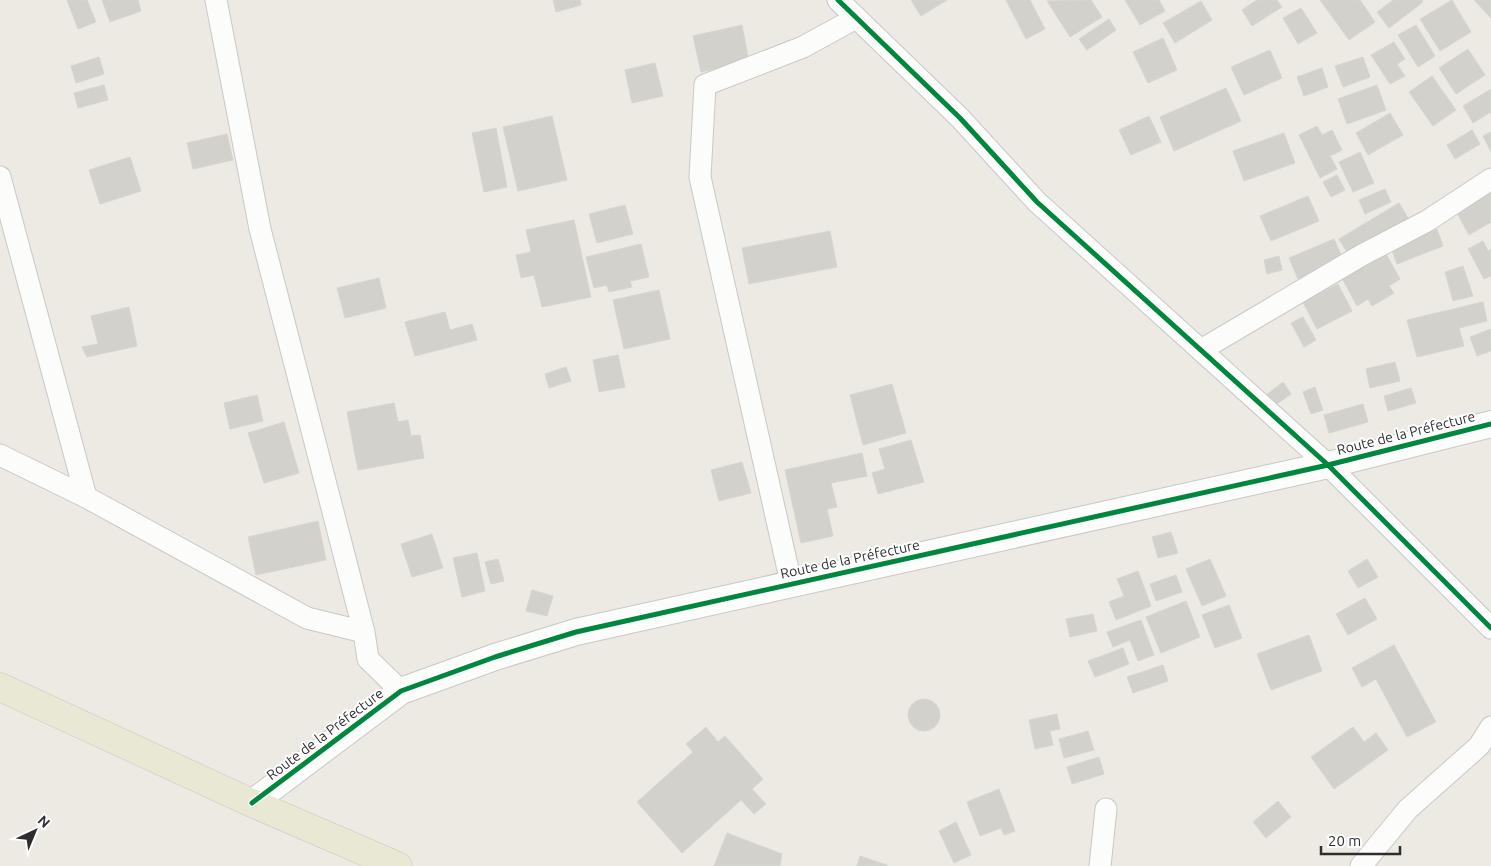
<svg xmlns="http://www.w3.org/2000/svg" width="1491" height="866" viewBox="0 0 1491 866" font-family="Ubuntu,sans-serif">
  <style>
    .building { fill: #d2d1cc; stroke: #d7d5cf }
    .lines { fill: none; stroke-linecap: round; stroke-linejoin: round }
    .minor-casing { stroke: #c9c8c8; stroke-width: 23 }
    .tertiary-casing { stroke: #c9c8c8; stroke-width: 28 }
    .primary-casing { stroke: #c6c6c3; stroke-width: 29 }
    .minor { stroke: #fcfcfb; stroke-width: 21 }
    .tertiary { stroke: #fcfcfb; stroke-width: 26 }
    .primary { stroke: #e9e8d4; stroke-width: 28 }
    .cycleway-casing { stroke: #fff; stroke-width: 8 }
    .cycleway { stroke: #00873e; stroke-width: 5 }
    .labels { text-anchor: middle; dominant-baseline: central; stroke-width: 4; stroke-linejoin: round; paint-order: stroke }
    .street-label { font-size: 14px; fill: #2e2e2e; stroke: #fff }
  </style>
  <rect width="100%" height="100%" fill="#eceae3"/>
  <path class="building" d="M67,0H87L96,22L78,29Z
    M102,0H138L141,11L110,22Z
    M553,0H580L581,5L556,12Z
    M911,0H947L921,16Z
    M1006,0H1030L1045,29L1026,39Z
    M1091,0L1102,17L1070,37L1047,1Z
    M1125,0H1159L1165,11L1140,25Z
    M1257,0H1277L1282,7L1252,26L1242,10Z
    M1320,0H1360L1375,22L1349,40Z
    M1393,0H1422L1423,2L1389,28L1377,12Z
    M1452,0L1471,32L1440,51L1420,19Z
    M1474,0H1491V18Z
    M1201,1L1212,20L1175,43L1163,23Z
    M1301,8L1317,33L1298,44L1283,18Z
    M1109,19L1116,30L1087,50L1079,39Z
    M742,25L749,62L701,72L693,36Z
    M1416,25L1435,56L1418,67L1398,35Z
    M1163,38L1177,70L1148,83L1133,52Z
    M1394,42L1405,59L1397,64L1405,76L1390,84L1371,55Z
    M1468,49L1485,75L1456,94L1439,68Z
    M1270,50L1282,78L1244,95L1231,67Z
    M99,57L104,74L76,83L71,66Z
    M1363,57L1370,77L1343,87L1335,66Z
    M655,63L663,96L632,103L625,70Z
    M1322,68L1328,87L1304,96L1297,77Z
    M1432,76L1456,110L1433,126L1409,92Z
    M104,85L108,100L78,108L74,93Z
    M1377,85L1386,110L1347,124L1338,99Z
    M1226,88L1241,121L1174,151L1160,117Z
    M1491,89V112L1473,123L1463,106Z
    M1390,113L1403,135L1368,155L1356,133Z
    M552,116L567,180L518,191L503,127Z
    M1149,116L1161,142L1131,155L1119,130Z
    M1317,126L1322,135L1332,130L1342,150L1330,156L1337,169L1320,178L1299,135Z
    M496,128L507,187L484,192L472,133Z
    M1472,130L1480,144L1455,159L1447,145Z
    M1491,132V152L1483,136Z
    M1284,133L1295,163L1244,181L1233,151Z
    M227,134L233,160L193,169L187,143Z
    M1360,152L1374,183L1353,192L1339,162Z
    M130,157L141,191L100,204L89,170Z
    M1337,175L1345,190L1331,197L1323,182Z
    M1385,189L1391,202L1365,214L1359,200Z
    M1491,191V222L1469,235L1456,211Z
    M1308,196L1319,221L1271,241L1260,216Z
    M1399,203L1408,218L1348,254L1339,239Z
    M625,205L633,234L597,243L589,214Z
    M574,220L591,297L542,307L534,275L521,278L516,255L531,252L526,230Z
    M1437,229L1443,246L1397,264L1391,247Z
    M830,231L837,267L749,284L742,248Z
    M1334,239L1343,259L1298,279L1289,258Z
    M1483,241L1488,251L1491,249V276L1484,279L1468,249Z
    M641,244L649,277L630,281L632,287L609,292L607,285L594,288L586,257Z
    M1386,254L1400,279L1389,286L1394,293L1372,306L1368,299L1357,306L1342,278Z
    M1279,256L1282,270L1267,274L1264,260Z
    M1463,266L1473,296L1453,301L1445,272Z
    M379,278L386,308L345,318L337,288Z
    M1338,284L1352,311L1317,329L1303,302Z
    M659,290L670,339L624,349L613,300Z
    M1483,302L1487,321L1459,328L1464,346L1417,357L1407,320Z
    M129,307L137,346L87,357L82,347L98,344L91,316Z
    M445,312L450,330L472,324L477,340L415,356L405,322Z
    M1303,317L1316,340L1304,347L1291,323Z
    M1491,329V351L1477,356L1470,337Z
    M618,355L625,387L599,392L593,360Z
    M1395,362L1400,381L1370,388L1366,369Z
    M566,367L571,381L549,388L545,374Z
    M1283,382L1291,394L1274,406L1266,395Z
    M892,384L906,433L863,445L850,395Z
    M1315,387L1323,410L1311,414L1303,392Z
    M1411,388L1416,403L1388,411L1384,396Z
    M257,395L263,421L230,429L224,403Z
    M394,403L398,422L408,420L411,436L420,435L424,458L358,470L347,412Z
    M1363,404L1368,422L1329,433L1324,415Z
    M284,422L299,473L264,483L248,433Z
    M911,440L924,482L878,494L872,473L885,469L879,449Z
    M862,453L867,476L831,483L837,507L827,509L833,536L801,543L785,470Z
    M742,462L751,493L719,501L711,470Z
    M318,521L326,560L256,575L248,537Z
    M1171,532L1178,553L1158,558L1152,537Z
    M432,534L443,568L412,577L401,544Z
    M477,553L485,591L462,597L453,558Z
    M498,559L504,581L491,584L485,562Z
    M1210,559L1226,596L1202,606L1186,569Z
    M1367,559L1378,577L1358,588L1348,571Z
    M1138,571L1151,606L1116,620L1109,602L1124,596L1117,579Z
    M1176,575L1182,592L1156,601L1150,584Z
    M532,590L553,596L547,616L526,611Z
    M1365,598L1377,619L1348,635L1336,614Z
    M1186,601L1200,637L1161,653L1146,617Z
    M1229,605L1242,638L1215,648L1202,615Z
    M1093,614L1097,631L1070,637L1066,619Z
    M1141,620L1154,655L1138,661L1130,640L1113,647L1107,632Z
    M1309,635L1322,671L1271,690L1257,654Z
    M1394,645L1436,722L1407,737L1376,679L1362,687L1352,668Z
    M1123,648L1129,664L1095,677L1088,661Z
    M1163,665L1168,681L1133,693L1127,677Z
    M908 715a16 16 0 1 1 32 0a16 16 0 1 1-32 0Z
    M1057,714L1060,729L1050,731L1053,745L1035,749L1029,720Z
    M706,727L718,742L725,736L763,779L752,789L766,804L754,814L741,800L682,853L637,802L693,752L686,744Z
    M1353,727L1364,742L1376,733L1388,750L1334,789L1311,757Z
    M1088,731L1094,750L1064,758L1059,739Z
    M1099,757L1104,774L1072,784L1067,767Z
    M999,789L1015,831L1004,835L1001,828L980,836L967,802Z
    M1278,801L1291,817L1266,838L1253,822Z
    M956,822L971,855L954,863L939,831Z
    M727,833L782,854L780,866H714Z
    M860,856L887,865V866H857Z"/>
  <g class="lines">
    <g class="minor-casing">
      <path id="minor" d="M216,0L260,229L364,632
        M838,0L960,118L1037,202L1328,465L1491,628
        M0,177L86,497
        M1201,350L1362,255L1427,221L1491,179
        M0,455L86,497L307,618L364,632L368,659L401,691
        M791,583L700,177L705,85L803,47L856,18
        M1100,866L1106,809
        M1361,866L1408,809L1479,746L1491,727"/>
    </g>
    <g class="tertiary-casing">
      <path id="tertiary" d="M252,803L401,691L495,657L576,632L1328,465L1491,424"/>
    </g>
    <g class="primary-casing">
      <path id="primary" d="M0,687L252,803L398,866"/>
    </g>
    <use href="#minor" class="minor"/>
    <use href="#tertiary" class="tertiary"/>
    <use href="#primary" class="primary"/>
    <g class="cycleway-casing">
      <path id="cycleway" d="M838,0L960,118L1037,202L1328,465L1491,628
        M252,803L401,691L495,657L576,632L1328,465L1491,424"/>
    </g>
    <use href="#cycleway" class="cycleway"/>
  </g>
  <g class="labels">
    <g class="street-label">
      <text transform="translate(1406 433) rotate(-14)">Route de la Préfecture</text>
      <text transform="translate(850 559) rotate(-12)">Route de la Préfecture</text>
      <text transform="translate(325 734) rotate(-37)">Route de la Préfecture</text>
    </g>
  </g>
  <g transform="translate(35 831) rotate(44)" stroke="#ffffff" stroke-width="4" paint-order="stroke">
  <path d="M0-4L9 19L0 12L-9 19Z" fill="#2e2e2e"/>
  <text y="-8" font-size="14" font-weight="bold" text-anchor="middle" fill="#2e2e2e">N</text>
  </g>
  <path d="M1321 846v8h79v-8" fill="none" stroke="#2e2e2e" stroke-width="2.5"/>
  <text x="1328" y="846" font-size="15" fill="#2e2e2e" stroke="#ffffff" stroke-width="4" paint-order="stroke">20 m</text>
</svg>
